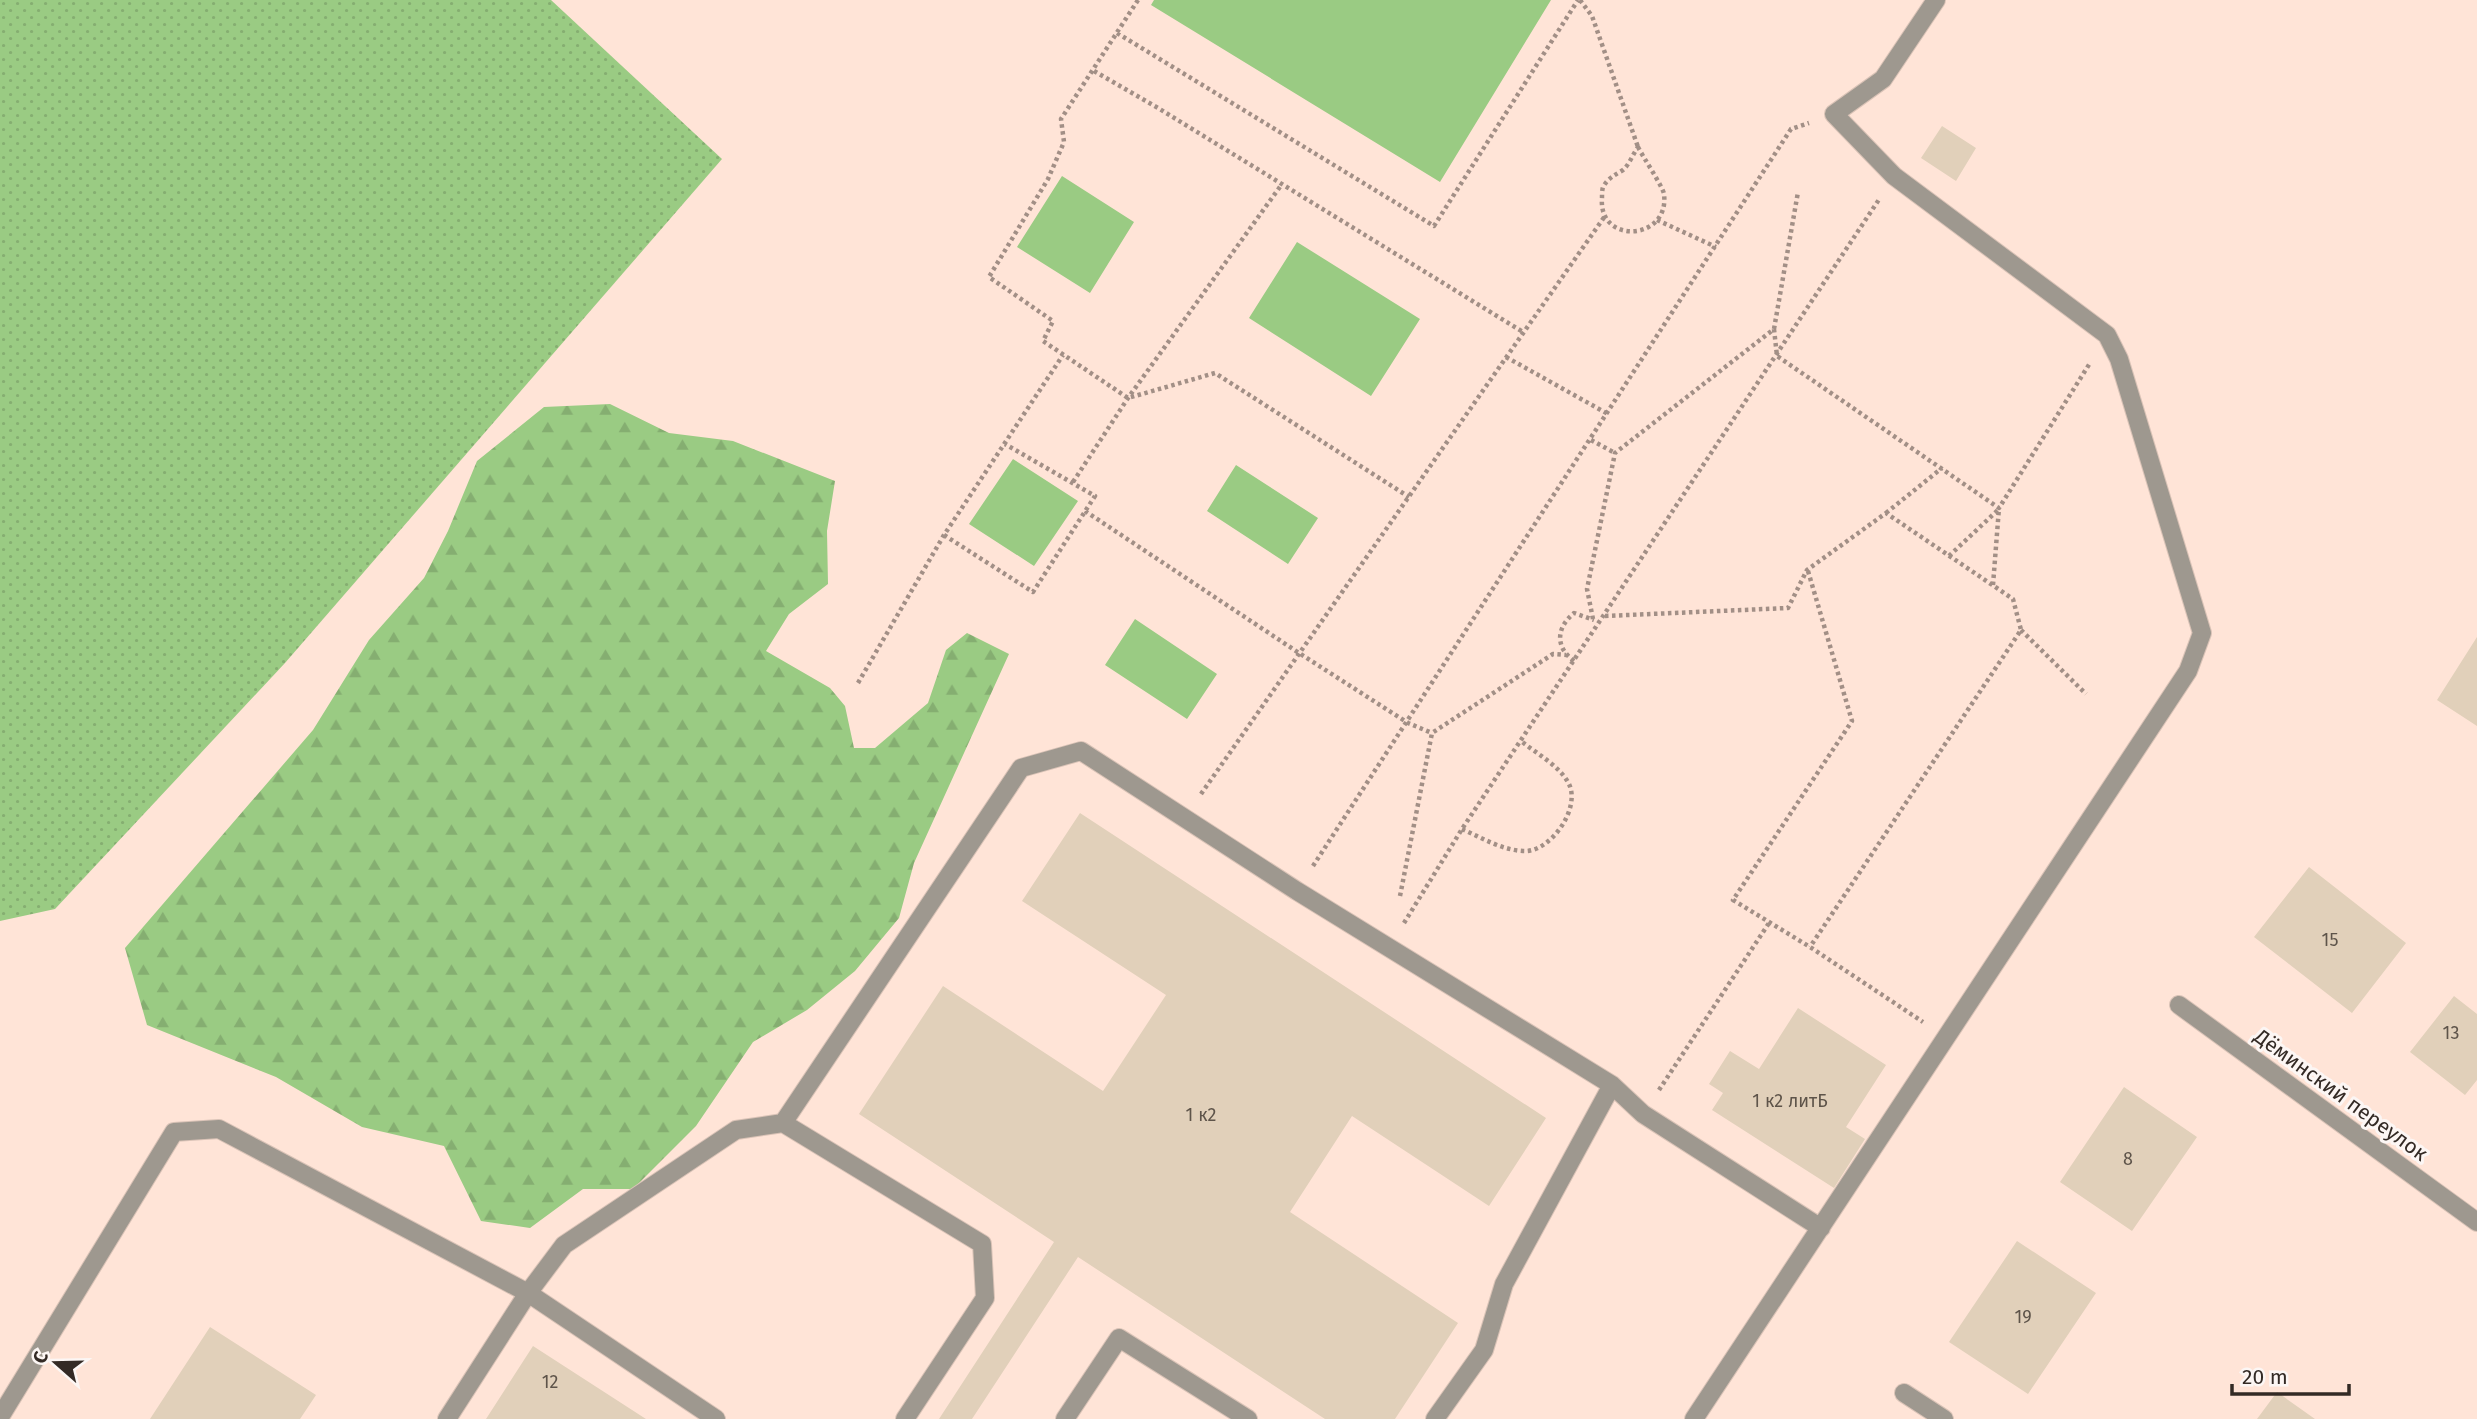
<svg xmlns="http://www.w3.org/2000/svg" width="2477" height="1419" viewBox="0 0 2477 1419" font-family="'Fira Sans',sans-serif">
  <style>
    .grass { fill: #9acb83 }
    .forest { fill: url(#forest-firs) }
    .garden { fill: url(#garden-dots) }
    .building { fill: #e1d0ba }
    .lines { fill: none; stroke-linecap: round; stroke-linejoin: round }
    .lane-casing { stroke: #dac3b7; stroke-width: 20 }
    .street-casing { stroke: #dac3b7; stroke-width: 20 }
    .path { stroke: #a28f86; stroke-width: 4.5; stroke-dasharray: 3.5 3.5; stroke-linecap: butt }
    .lane { stroke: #9e988f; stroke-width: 18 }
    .street { stroke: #9e988f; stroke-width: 18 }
    .labels { text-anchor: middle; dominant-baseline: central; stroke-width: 6; stroke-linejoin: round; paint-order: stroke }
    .number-label { font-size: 18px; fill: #5e544a }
    .street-label { font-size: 21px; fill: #332a25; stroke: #fcf6f4 }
  </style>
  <defs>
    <pattern id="forest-firs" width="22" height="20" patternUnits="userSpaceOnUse" patternTransform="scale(1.75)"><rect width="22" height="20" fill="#9acb83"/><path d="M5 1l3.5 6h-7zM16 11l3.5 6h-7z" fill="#85ae71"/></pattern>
    <pattern id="garden-dots" width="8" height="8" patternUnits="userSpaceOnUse" patternTransform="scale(1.75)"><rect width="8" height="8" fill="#9acb83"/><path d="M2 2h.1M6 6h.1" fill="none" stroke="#85ae71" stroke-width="1.8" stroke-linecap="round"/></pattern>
  </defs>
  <rect width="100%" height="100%" fill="#ffe4d7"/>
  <path class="grass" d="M1154,0H1551L1440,182L1151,5Z
    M1062,176L1134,222L1090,293L1017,247Z
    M1297,242L1420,319L1371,396L1249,318Z
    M1013,459L1078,501L1034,566L969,524Z
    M1236,465L1318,518L1288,564L1207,511Z
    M1135,619L1217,674L1187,719L1105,665Z"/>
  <path class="forest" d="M610,404L669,433L733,441L835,481L827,531L828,584L789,614L766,651L830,688L845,706L854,748H875L928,703L946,650L967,633L1009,654L914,863L899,918L855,971L807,1010L753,1042L696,1126L633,1189H583L530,1228L481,1221L444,1146L362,1127L276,1077L147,1025L125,948L313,730L369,640L424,578L448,531L477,461L544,407Z"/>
  <path class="garden" d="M0,0H551L722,159L285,663L55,909L0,921Z"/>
  <path class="building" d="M1942,126L1976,148L1956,181L1921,158Z
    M2477,637V726L2437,700Z
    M1080,813L1546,1118L1489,1206L1352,1116L1290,1212L1458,1323L1395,1419H1325L1078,1257L972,1419H939L1054,1242L859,1114L943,986L1103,1091L1166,995L1022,901Z
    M2309,867L2406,943L2352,1013L2254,937Z
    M2454,996L2477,1014V1080L2465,1095L2410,1052Z
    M1798,1008L1886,1065L1846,1127L1865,1139L1834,1188L1712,1110L1723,1093L1709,1084L1730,1051L1759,1069Z
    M2124,1087L2197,1137L2132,1231L2060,1182Z
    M2017,1241L2096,1293L2028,1394L1949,1342Z
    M210,1327L316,1395L300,1419H150Z
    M533,1346L646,1419H486Z
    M2277,1392L2315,1419H2257Z"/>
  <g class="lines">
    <g class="lane-casing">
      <path id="lane" d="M783,1123L982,1244L985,1298L905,1419
        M0,1417L174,1132L219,1129L528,1293L716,1419
        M447,1419L528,1293L564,1245L736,1130L783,1123L1021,768L1081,751L1297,891L1612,1085L1643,1114L1821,1228
        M1065,1419L1119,1338L1248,1419
        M1435,1419L1484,1350L1504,1284L1612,1085
        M1694,1419L2188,671L2202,633L2119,359L2107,335L1894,176L1834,114L1883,79L1936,0"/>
    </g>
    <g class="street-casing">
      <path id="street" d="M2179,1005L2477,1222
        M1904,1393L1944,1419"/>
    </g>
    <path class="path" d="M1138,0L1061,119L1064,142L1048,179L989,277L1053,321L1043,341L1128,398L1215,373L1409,497
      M1580,0L1592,16L1638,147
      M1117,33L1434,226L1578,0
      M1094,71L1158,108L1523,332
      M1638,147C1643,157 1663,187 1664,194C1670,241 1598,245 1602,198C1602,195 1602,190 1603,187C1608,178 1615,175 1623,170C1629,165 1633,154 1638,147Z
      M1657,220L1716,247
      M1774,329L1777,356L1999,508L2090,363
      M1506,357L1608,414
      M1591,440L1615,453
      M1073,482L1128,398L1282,184
      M1085,511L1299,653L1408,723L1432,733
      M1886,513L1942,468
      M944,535L1033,592L1095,496L1005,444
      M1949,556L1999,509
      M1808,571L1852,721L1733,900L1810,947L1923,1022
      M1993,585L1999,508
      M1605,616L1788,608L1807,570L1886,513L2013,599L2021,630L1810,947
      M1593,619L1587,589L1615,453L1774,329L1798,192
      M2021,630L2086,694
      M1574,661C1555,647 1556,628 1574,613L1594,620
      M858,683L944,535L1063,355
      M1201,794L1605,216
      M1462,829C1482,838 1502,850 1523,851C1550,853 1581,809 1569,784C1560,766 1537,754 1521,741
      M1313,866L1791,129L1809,123
      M1400,896L1432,733L1553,654L1566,655
      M1404,923L1462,829L1880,198
      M1659,1090L1769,923"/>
    <use href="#lane" class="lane"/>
    <use href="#street" class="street"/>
  </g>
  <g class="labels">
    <g class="number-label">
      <text x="2330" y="940">15</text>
      <text x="2451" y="1033">13</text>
      <text x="1790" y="1101">1 к2 литБ</text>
      <text x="1201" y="1115">1 к2</text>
      <text x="2128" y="1159">8</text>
      <text x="2023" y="1317">19</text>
      <text x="550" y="1382">12</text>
    </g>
    <g class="street-label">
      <text transform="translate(2341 1095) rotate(36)">Дёминский переулок</text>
    </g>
  </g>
  <g transform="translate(56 1363) rotate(290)" stroke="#fcf6f4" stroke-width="5" paint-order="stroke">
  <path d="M0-5L12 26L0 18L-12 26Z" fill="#332a25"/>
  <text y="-10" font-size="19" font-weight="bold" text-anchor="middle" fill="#332a25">С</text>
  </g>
  <path d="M2232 1384v10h117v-10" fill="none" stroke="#332a25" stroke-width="3.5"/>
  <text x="2242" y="1384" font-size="21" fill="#332a25" stroke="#fcf6f4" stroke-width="5" paint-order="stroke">20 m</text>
</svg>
